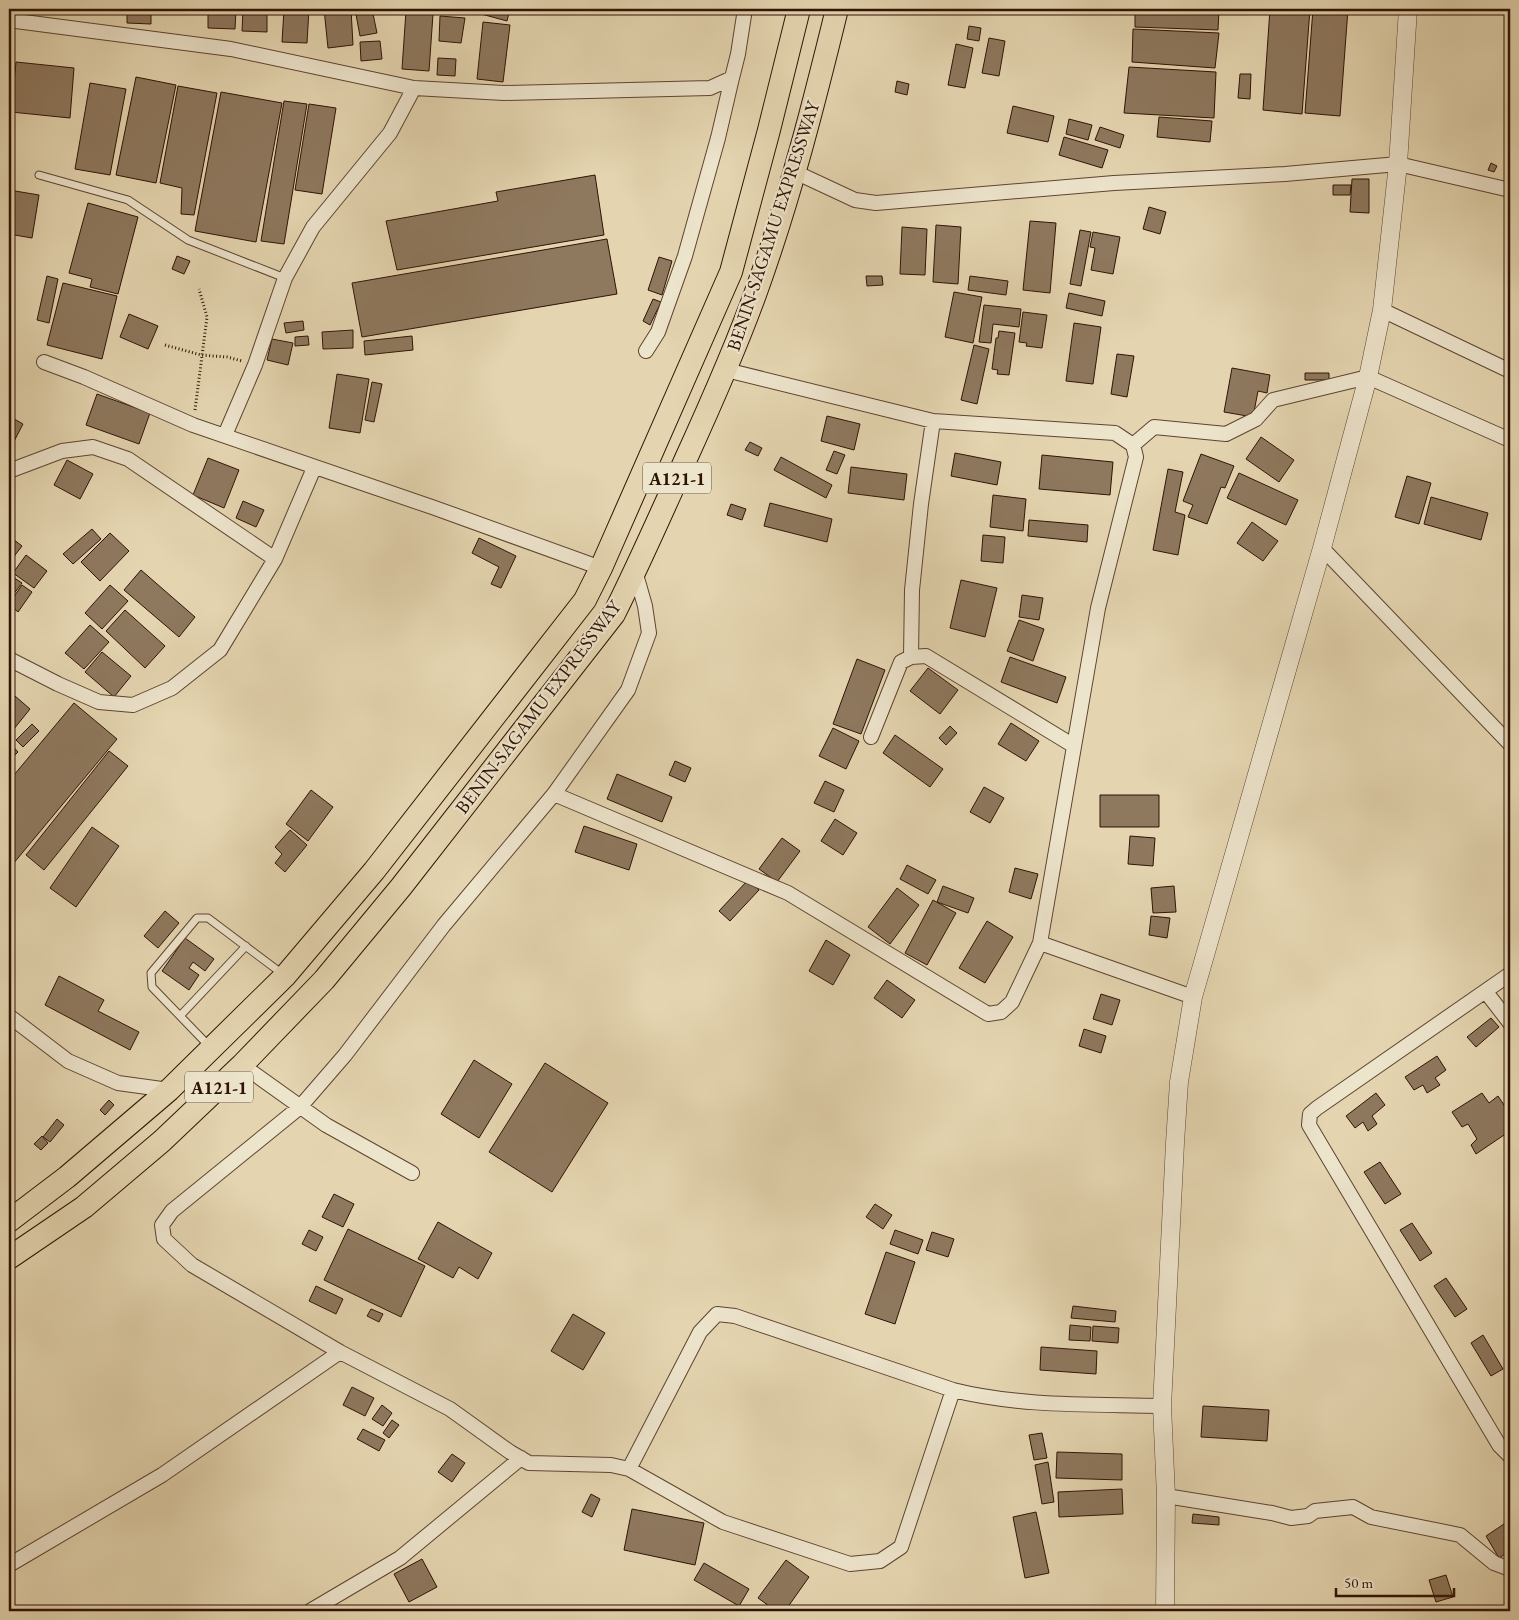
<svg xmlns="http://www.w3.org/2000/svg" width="1519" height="1620" viewBox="0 0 1519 1620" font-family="'EB Garamond',serif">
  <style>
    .building { fill: #8e785e; stroke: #301305 }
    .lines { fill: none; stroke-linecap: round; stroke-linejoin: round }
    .service-casing { stroke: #5d4430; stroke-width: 9 }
    .minor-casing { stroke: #5d4430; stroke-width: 16 }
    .tertiary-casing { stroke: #5d4430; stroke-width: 19 }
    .trunk-casing { stroke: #301305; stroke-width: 24 }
    .path { stroke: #301305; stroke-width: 3; stroke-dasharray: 1 2.5; stroke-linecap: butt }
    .service { stroke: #ede4cc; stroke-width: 7 }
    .minor { stroke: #ede4cc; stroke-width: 14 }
    .tertiary { stroke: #ede4cc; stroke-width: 18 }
    .trunk { stroke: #e4d5b0; stroke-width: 22 }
    .labels { text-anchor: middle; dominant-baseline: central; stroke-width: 4.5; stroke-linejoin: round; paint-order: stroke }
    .shield { fill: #ede4cc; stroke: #695241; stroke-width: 1 }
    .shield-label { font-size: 18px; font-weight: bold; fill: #301305 }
    .street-label { font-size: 19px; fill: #301305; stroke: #ede4cc }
  </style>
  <rect width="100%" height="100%" fill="#e4d5b0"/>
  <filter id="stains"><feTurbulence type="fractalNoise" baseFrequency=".004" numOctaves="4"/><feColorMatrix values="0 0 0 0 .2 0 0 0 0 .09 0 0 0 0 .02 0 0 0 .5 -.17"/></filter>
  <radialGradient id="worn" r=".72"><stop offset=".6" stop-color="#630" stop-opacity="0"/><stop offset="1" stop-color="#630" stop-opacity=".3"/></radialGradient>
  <path class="building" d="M127,9H151V24L127,23Z
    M208,9H236L235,29L208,28Z
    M243,9H267V32L242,31Z
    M284,9H309L307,43L282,42Z
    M324,9H351L353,45L328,48Z
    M355,9H372L377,33L360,36Z
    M463,9H510L507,21Z
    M1135,9H1219L1218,30L1135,27Z
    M1270,9H1310L1302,114L1263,110Z
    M1313,9H1348L1340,116L1305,113Z
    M406,11L433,14L429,71L402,69Z
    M440,16L465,18L461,43L439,41Z
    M483,22L510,25L503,82L477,79Z
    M969,26L981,28L979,41L967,39Z
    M1133,29L1219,33L1215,68L1132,62Z
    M989,38L1005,41L999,76L982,73Z
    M380,41L382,59L361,61L360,42Z
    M956,44L973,48L965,88L948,85Z
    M438,58L456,59L455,76L437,75Z
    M16,62L74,68L70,118L11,112Z
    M1129,67L1216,72L1214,118L1124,113Z
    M1240,74H1251L1250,99L1238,98Z
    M136,77L176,85L156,183L116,175Z
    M897,81L909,84L907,95L895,92Z
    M90,83L126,89L110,175L75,169Z
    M178,86L217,93L194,215L181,214L182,188L160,183Z
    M221,92L282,103L256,242L195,231Z
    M284,101L307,104L284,244L261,241Z
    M309,104L336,108L322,194L295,190Z
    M1013,106L1054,116L1048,142L1007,133Z
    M1159,117L1212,121L1210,142L1157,137Z
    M1069,119L1092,125L1088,140L1066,134Z
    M1100,127L1124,135L1120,148L1095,140Z
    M1064,137L1108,150L1102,168L1059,155Z
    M1491,163L1497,166L1494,172L1488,170Z
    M595,175L604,235L397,270L386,221L498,201L496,192Z
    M1352,179H1369V213L1350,212Z
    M1333,185H1351L1350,195H1333Z
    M9,190L39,195L32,238L9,234Z
    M88,203L138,217L118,294L90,287L92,279L69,273Z
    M1149,207L1166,212L1160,234L1143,229Z
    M1030,221L1056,223L1050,293L1023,290Z
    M936,225L961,227L958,284L933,282Z
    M902,227L927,229L925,275L900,274Z
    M1080,230L1091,232L1081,286L1070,284Z
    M1093,232L1120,237L1113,274L1091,270L1095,248L1090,247Z
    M607,239L617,294L362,337L352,283Z
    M177,256L190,261L184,274L172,269Z
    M659,257L672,261L662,295L648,290Z
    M47,276L58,279L49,323L37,320Z
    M866,276H882L883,285L867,286Z
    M970,276L1008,281L1006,295L968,290Z
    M63,283L117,296L102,359L47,345Z
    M954,292L982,297L973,343L945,337Z
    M1069,293L1105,301L1102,316L1066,308Z
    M653,299L661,302L650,325L643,321Z
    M984,305L1021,309L1019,327L993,324L991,343L979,342Z
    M1023,312L1047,315L1042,348L1026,346L1027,343L1019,342Z
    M129,314L158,326L148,349L120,337Z
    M303,321L304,330L286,333L284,323Z
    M1074,323L1101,327L1093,384L1066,381Z
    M353,330V348L323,349L322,332Z
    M999,331L1015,333L1009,375L997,374L998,370L992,369L996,338H998Z
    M308,336L309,345L295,346V337Z
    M412,336L413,350L365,355L364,341Z
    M272,339L293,343L288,365L267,360Z
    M974,345L989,349L977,404L961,400Z
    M1117,354L1134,356L1127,397L1111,394Z
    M1232,368L1270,375L1267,393L1258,391L1253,417L1224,412Z
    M1305,373H1329V380H1305Z
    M337,374L369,379L360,433L329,428Z
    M372,382L382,384L374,422L365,420Z
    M97,394L150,413L139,444L86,425Z
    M9,416L23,424L9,451Z
    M827,416L860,424L854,450L821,441Z
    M1261,437L1294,460L1279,482L1246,459Z
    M750,442L762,448L758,456L745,450Z
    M834,451L845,455L837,474L826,470Z
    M955,453L1001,462L997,485L951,476Z
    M1201,454L1234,466L1225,488L1221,487L1207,524L1188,517L1193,505L1183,501Z
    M1042,455L1113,462L1110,495L1039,489Z
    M781,457L832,485L826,498L774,470Z
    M208,458L239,470L224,508L193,495Z
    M67,460L93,474L80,499L54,485Z
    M851,467L907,474L904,500L848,493Z
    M1168,469L1183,472L1175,512L1185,515L1178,555L1153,550Z
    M1239,473L1298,500L1286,525L1227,498Z
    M1407,476L1431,483L1419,524L1395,517Z
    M993,495L1026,499L1023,531L990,527Z
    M1431,497L1488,513L1481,540L1424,524Z
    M243,501L264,510L256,527L236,518Z
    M770,503L832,519L827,542L764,526Z
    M731,504L746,509L742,520L727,515Z
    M1029,520L1088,525L1087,542L1028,536Z
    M1252,522L1278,541L1263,561L1237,543Z
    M92,529L101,539L73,564L63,554Z
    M110,533L129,551L100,581L81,562Z
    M983,535L1005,537L1003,563L981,561Z
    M9,536L22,546L9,563Z
    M479,538L516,556L501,588L491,584L499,567L472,553Z
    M26,555L47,571L34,588L13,573Z
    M9,565L14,570L9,576Z
    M141,570L195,617L179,637L124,590Z
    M10,575L22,583L13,595L10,593L9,594V578Z
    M961,580L997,588L985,637L950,628Z
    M22,585L32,592L18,612L9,604Z
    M110,585L128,601L102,629L85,613Z
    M1022,595L1043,598L1039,620L1019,617Z
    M125,610L165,646L145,668L106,631Z
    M1019,620L1044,629L1033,661L1007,651Z
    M90,625L109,642L84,669L65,653Z
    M102,652L131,676L114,697L85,672Z
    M1010,657L1066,677L1057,703L1001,682Z
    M857,659L885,670L861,734L833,724Z
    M928,668L958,690L940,714L910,691Z
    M15,696L30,709L9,735V704Z
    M74,703L117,739L13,864L9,860V781Z
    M1011,723L1039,741L1026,761L998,744Z
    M32,724L39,731L23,747L16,740Z
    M950,726L957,733L946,745L939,738Z
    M833,728L859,741L846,769L819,756Z
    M895,735L943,769L930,787L883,753Z
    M10,743L18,752L9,761V745Z
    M109,751L128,766L44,870L26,855Z
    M675,761L691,768L685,782L669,775Z
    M617,774L672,797L662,822L607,799Z
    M825,781L844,790L834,812L814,803Z
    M984,787L1004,798L990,823L970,812Z
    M311,790L333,807L308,841L286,824Z
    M1100,795H1159V827H1100Z
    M835,819L857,833L843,855L821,841Z
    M584,826L637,844L629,870L575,852Z
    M92,827L119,846L76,907L50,888Z
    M290,830L307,845L285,872L275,863L282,854L275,847Z
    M1130,836L1155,838L1153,866L1128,864Z
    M782,838L800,851L777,882L759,869Z
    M907,865L936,880L928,894L900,879Z
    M1015,868L1038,874L1031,899L1009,892Z
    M748,880L759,890L730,921L719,911Z
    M943,886L974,898L968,913L937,902Z
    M1174,886L1176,912L1153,913L1151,888Z
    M897,888L919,905L890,944L868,927Z
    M933,900L956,913L927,965L905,953Z
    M165,911L179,923L158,948L144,936Z
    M1151,916L1170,918L1167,938L1149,935Z
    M987,921L1013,937L985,983L959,968Z
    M185,938L214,959L205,971L193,962L189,968L199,975L189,990L162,971Z
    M826,940L850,955L833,985L809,971Z
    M59,976L104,1000L98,1011L139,1032L130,1050L45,1005Z
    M887,980L915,1000L902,1018L874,998Z
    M1101,994L1120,1000L1112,1025L1093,1019Z
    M1491,1018L1499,1027L1476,1047L1467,1037Z
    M1084,1029L1106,1036L1101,1053L1079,1046Z
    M1437,1056L1446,1070L1435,1078L1440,1085L1427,1093L1423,1085L1414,1090L1405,1077Z
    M474,1060L512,1084L479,1138L441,1114Z
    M545,1063L608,1103L552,1192L489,1152Z
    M1376,1093L1385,1105L1372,1116L1377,1124L1368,1131L1363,1122L1355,1128L1346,1116Z
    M1482,1093L1489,1103L1498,1096L1510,1114V1131L1476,1154L1471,1145L1477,1139L1468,1124L1462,1127L1452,1112Z
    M109,1100L114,1105L105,1115L100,1110Z
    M57,1119L64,1125L50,1142L43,1137Z
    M42,1136L48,1143L41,1150L34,1144Z
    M1380,1162L1401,1194L1385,1204L1364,1172Z
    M334,1194L354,1204L343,1227L322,1217Z
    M875,1204L892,1215L883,1229L866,1217Z
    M438,1222L492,1253L478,1279L459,1267L453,1278L418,1259Z
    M1412,1223L1432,1253L1420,1261L1400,1230Z
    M348,1229L425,1266L401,1317L324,1280Z
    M309,1230L323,1237L316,1251L302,1244Z
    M895,1230L923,1240L918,1254L890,1244Z
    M932,1232L954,1239L948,1257L926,1250Z
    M886,1252L915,1262L895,1324L865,1314Z
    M1446,1278L1467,1309L1455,1317L1434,1286Z
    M316,1286L343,1299L336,1314L309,1301Z
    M1073,1306L1116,1311L1115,1322L1071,1318Z
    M371,1309L383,1314L379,1322L367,1316Z
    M573,1314L605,1333L583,1370L551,1351Z
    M1070,1325L1091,1327L1090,1341L1069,1340Z
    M1093,1326L1119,1328L1118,1343L1092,1341Z
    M1483,1335L1503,1369L1491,1376L1471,1343Z
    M1041,1347L1097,1351L1096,1374L1040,1370Z
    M352,1387L374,1398L365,1416L343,1405Z
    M1510,1396V1407L1505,1399Z
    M382,1405L392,1413L383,1426L372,1419Z
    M1203,1406L1269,1410L1267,1441L1201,1437Z
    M392,1420L399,1425L389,1438L383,1433Z
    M363,1429L385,1440L379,1451L357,1439Z
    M1042,1433L1047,1458L1034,1460L1029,1435Z
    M1057,1452L1122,1454V1480L1056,1478Z
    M452,1454L465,1463L452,1482L438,1472Z
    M1048,1462L1054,1502L1042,1504L1035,1465Z
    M1122,1489L1123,1514L1059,1517L1058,1492Z
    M591,1494L600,1499L592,1517L582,1512Z
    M632,1509L704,1523L695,1565L624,1550Z
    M1036,1512L1049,1573L1025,1578L1013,1517Z
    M1193,1514L1219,1517V1525L1192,1523Z
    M1504,1524L1510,1535V1551L1499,1558L1486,1536Z
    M422,1559L437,1587L409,1602L394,1574Z
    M786,1560L809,1577L785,1611H776L758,1598Z
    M704,1563L749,1589L739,1606L694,1580Z
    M1446,1575L1453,1597L1436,1602L1429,1580Z"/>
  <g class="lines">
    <g class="service-casing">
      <path id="service" d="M39,175L128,200L188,240L285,278
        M180,1016L246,946
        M210,1047L152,987L151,973L197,918H208L284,975"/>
    </g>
    <g class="minor-casing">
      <path id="minor" d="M16,21L231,49L414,88L504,93L710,88L732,78L738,54L745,9
        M795,172L855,200L876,203L1114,183L1285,174L1398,164L1510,190
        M1382,310L1510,371
        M646,351L658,332L685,256L718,138L732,78
        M44,362L84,377L193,425L432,507L601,568
        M225,435L255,365L285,278L313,227L390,133L414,88
        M1133,445L1154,427L1226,434L1256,419L1273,400L1368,377L1510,440
        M9,471L62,451L93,447L128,459L275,559
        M1322,548L1510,744
        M635,571L645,606L649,633L628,690L554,794L444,925L345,1055L300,1107L172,1211L162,1225L164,1239L192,1265L340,1352L450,1409L510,1452L529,1463L611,1465L629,1469L723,1522L850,1564L880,1561L901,1547L953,1390
        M911,657L912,590L921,504L933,421
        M9,659L58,684L99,702L133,705L172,688L220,650L275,559L314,468
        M871,737L901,662L911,657L926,656L1074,746
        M554,794L788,893L988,1014L1001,1012L1012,1002L1040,943L1098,608L1136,457L1133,445L1115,433L933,421L726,370
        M1040,943L1193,997
        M1510,974L1317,1108L1310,1114L1309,1125L1499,1445L1510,1456
        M1486,992L1510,1023
        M9,1016L68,1061L118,1083L169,1090
        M242,1065L326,1125L412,1173
        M629,1469L700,1332L717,1314L735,1316L953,1390C1021,1407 1093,1404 1162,1406
        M1166,1496L1272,1513L1291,1518L1308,1516L1315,1511L1353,1507L1371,1517L1460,1535L1494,1563L1510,1569
        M9,1565L162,1475L340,1352
        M310,1611L400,1558L521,1458"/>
    </g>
    <g class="tertiary-casing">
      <path id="tertiary" d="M1165,1611L1166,1496L1162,1406L1175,1143L1179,1082L1193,997L1322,548L1368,377L1382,310L1398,164L1408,9"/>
    </g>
    <g class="trunk-casing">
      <path id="trunk" d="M9,1221L67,1177L169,1090L285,976L374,871L585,600L601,568L731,272L769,130L799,9
        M9,1258L84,1207L162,1141L242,1065L324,980L401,887L614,614C639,564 661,514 684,463C710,406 736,348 757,289C790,197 814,103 837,9"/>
    </g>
    <path class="path" d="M165,345L201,355L227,357L242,361
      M195,410L207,317L199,289"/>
    <use href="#service" class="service"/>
    <use href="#minor" class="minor"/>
    <use href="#tertiary" class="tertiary"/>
    <use href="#trunk" class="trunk"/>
  </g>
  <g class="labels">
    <g class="shield">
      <rect x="643" y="462.5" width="68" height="31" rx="4"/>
      <rect x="185" y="1071.5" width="68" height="31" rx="4"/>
    </g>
    <g class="shield-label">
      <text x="677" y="478">A121-1</text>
      <text x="219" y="1087">A121-1</text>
    </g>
    <g class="street-label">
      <text transform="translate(773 226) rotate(-72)">BENIN-SAGAMU EXPRESSWAY</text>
      <text transform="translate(538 707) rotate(-53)">BENIN-SAGAMU EXPRESSWAY</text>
    </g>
  </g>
  <rect width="1519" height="1620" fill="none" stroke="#e4d5b0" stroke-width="30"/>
  <rect x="10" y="10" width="1499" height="1600" fill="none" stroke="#301305" stroke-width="2.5"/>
  <rect x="15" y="15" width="1489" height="1590" fill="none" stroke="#301305"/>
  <path d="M1336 1588v8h118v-8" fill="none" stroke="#301305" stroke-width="2.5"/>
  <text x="1344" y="1588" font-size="15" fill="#301305" stroke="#ede4cc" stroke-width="4" paint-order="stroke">50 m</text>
  <rect width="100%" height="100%" filter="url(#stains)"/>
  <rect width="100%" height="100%" fill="url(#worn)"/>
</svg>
